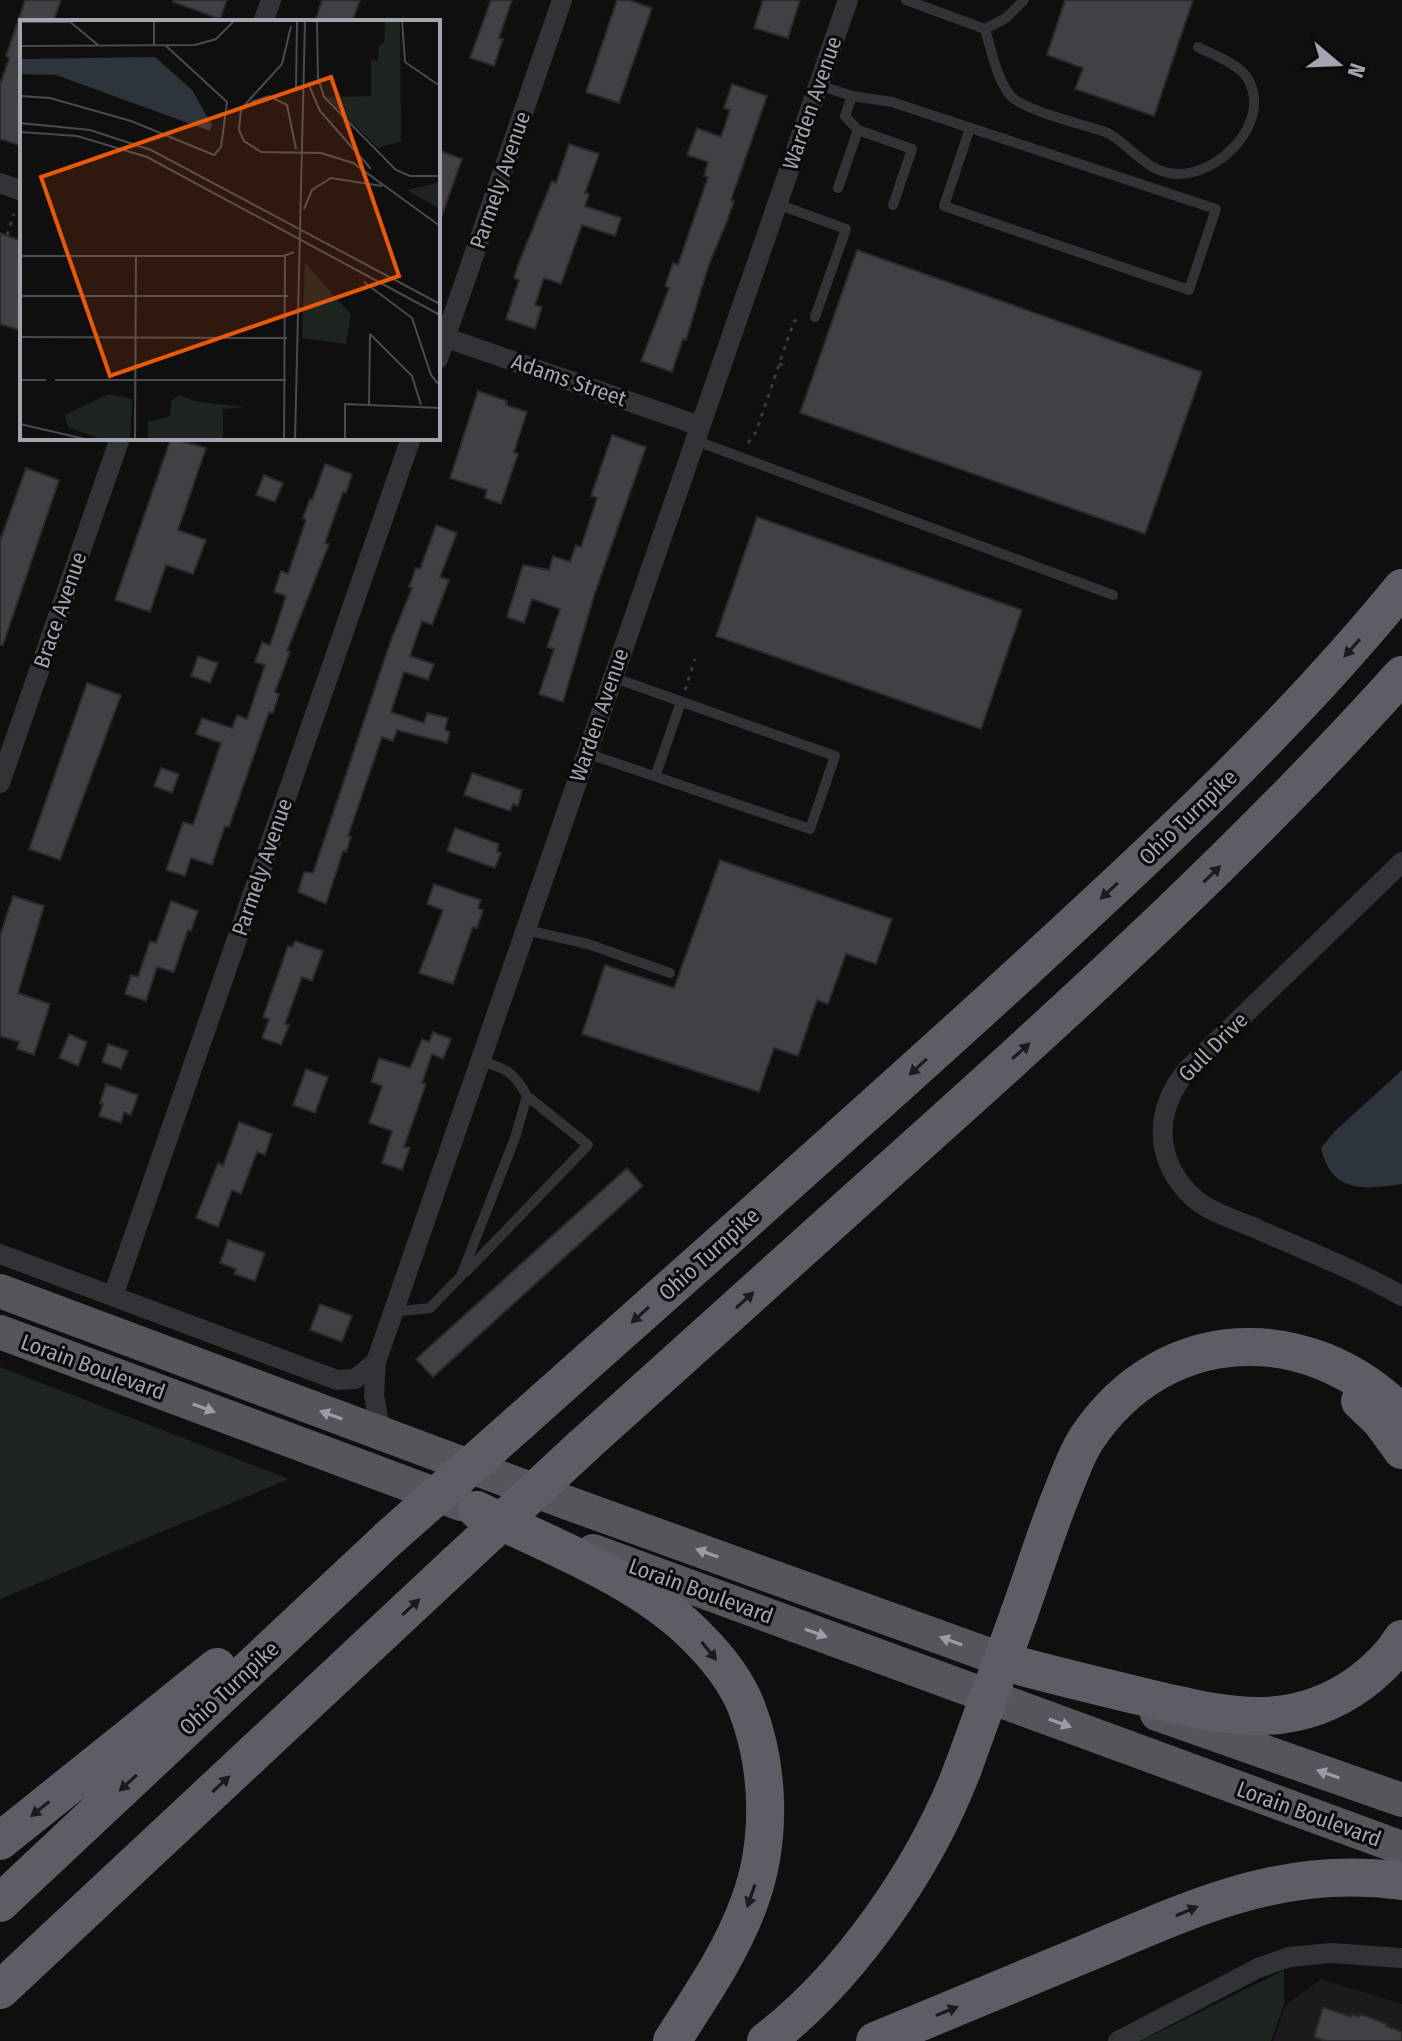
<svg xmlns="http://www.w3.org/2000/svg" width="1402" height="2041" viewBox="0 0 1402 2041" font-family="'Fira Sans Condensed',sans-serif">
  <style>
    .built { fill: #1b1b1d }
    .green { fill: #1e241f }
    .water { fill: #2e343b }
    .building { fill: #414145; stroke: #2a292c; stroke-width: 2 }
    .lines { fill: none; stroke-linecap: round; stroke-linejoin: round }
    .path { stroke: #39393d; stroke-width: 3; stroke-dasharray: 4 6; stroke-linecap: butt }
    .service { stroke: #323337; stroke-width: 10 }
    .minor { stroke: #323337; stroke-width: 20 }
    .trunk { stroke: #55565c; stroke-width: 34 }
    .motorway { stroke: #5d5e65; stroke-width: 38 }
    .motorway-bridge { stroke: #5d5e65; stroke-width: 38 }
    .oneway { fill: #1b1b1d }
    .oneway2 { fill: #9a9ca7 }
    .labels { text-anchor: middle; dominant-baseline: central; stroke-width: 6; stroke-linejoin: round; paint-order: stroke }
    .street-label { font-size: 22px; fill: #a2a4af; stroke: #0a0a0b }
    .inset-road { fill: none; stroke: #4a4b50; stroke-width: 2 }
    .view { fill: #e8590c; fill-opacity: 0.15; stroke: #e8590c; stroke-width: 4 }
    .inset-edge { fill: none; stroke: #a2a4af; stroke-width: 4 }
  </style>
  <rect width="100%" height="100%" fill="#0f0f10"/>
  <path class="built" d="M1321,1979L1402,2004V2041H1273L1285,2006Z"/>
  <path class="green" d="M0,1367L289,1479L0,1599Z
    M1284,1970V2005L1271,2041H1141Z"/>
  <path class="water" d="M1402,1070V1184C1364,1190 1331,1193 1321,1148L1334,1132Z"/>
  <path class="building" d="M25,0H61L53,22H22V146L0,139V85L9,58L6,56Z
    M173,0H227L220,19L173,2Z
    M322,0H360L352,22H315Z
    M491,0H512L499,38L503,39L494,66L470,58Z
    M617,0H629L652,8L619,103L586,92Z
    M763,0H800L788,38L754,28Z
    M1065,0H1193L1154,116L1075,89L1083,68L1047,55Z
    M732,84L767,96L731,200L734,201L726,224L709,264L686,340L683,339L672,372L641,361L669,288L665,286L673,263L678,265L708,177L704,176L708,162L687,155L697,128L721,137L730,110L724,108Z
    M569,144L599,154L585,193L589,194L585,206L621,218L615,236L582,225L561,284L544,278L535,305L542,307L535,329L506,319L519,280L514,278L518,265L552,181L556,183Z
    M438,150L462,159L440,221H438Z
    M0,233L22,241V331L0,324Z
    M857,250L1202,372L1145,534L800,413Z
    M478,391L507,401L506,405L527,412L514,452L518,454L501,504L485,498L487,490L450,478Z
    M612,435L646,447L594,596L563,702L539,694L554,649L547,647L560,609L532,599L524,623L507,617L523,565L549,570L553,556L570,562L576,545L581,547L597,498L591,496Z
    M171,438L206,448L178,530L206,540L193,574L166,565L150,612L115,600Z
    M325,464L352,474L346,493L343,492L325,543L329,544L287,651L290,652L275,692L279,694L273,713L269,712L229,827L225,826L212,865L191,858L185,876L166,870L183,822L193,825L221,743L196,734L202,718L232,728L237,715L247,719L265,665L255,662L262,642L270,645L286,596L274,592L281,571L288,574L306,520L303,518L310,499L312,500Z
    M26,468L59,480L3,645H0V541Z
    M264,475L283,483L275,502L256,495Z
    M757,517L1022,610L981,729L716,636Z
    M436,525L457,533L440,577L449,580L432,625L422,621L410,656L434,664L428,680L404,672L391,712L424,723L427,713L448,718L445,730L450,732L447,743L397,730L393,741L382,737L348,836L351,837L346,852L343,851L326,904L298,892L304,872L313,873L391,640L412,588L409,587L416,568L420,569Z
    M198,656L218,663L210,683L191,676Z
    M87,683L121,695L60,860L29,849Z
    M161,768L179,774L172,793L154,786Z
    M472,773L522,790L518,806L513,804L510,811L464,795Z
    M455,828L499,844L497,851L501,853L495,868L447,851Z
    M720,860L892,919L876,964L846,954L828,1004L817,1000L798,1056L774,1048L759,1092L582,1034L605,965L674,988Z
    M434,884L481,900L478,908L483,910L477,928L473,927L470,935L453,984L419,973L443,910L427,904Z
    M13,896L44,906L18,993L50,1004L34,1055L17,1049L19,1042L0,1036V936Z
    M171,901L198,911L191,931L188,930L174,972L157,967L146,1001L125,994L131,975L138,977L150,941L156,943Z
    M295,941L323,951L312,981L302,977L285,1024L289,1025L281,1045L262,1038L269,1019L263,1017L288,946L292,947Z
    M433,1032L451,1039L443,1059L432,1054L422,1083L426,1084L404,1147L410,1148L402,1170L382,1163L392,1131L369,1123L382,1086L371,1082L379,1058L410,1068L422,1039L429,1042Z
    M69,1034L87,1042L78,1066L59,1058Z
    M108,1044L128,1051L121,1069L102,1062Z
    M306,1069L328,1077L315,1113L293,1105Z
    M106,1084L138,1095L131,1115L124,1112L121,1123L99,1116L103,1104L100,1103Z
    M239,1122L272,1134L265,1155L257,1152L241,1194L232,1190L218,1227L196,1218L218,1163L223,1166Z
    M627,1168L643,1186L433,1377L416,1359Z
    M228,1240L265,1253L255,1281L234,1274L236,1269L220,1263Z
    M320,1304L352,1316L342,1342L310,1330Z
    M1323,2007L1351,2017L1352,2014L1359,2017L1360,2014L1387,2024L1386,2026L1402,2032V2041H1326L1314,2037Z"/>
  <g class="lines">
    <path class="path" d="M7,235L14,214
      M779,364L789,367
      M748,443L756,432L794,321L803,319
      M685,690L695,659"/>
    <path class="service" d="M906,0L985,29C991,49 996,76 1009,94C1020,110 1086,125 1108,133C1131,146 1146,172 1176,174C1218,176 1271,124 1249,81C1241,64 1213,55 1198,47
      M985,29L1006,18L1024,0
      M818,85L852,96L892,102L1216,209L1189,290L944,206L970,128
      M858,130L912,149L893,205
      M838,188L858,130L845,116L852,96
      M777,204L846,229L815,317
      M694,440L1113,595
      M586,753L810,829L835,756L612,677
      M656,774L681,702
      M526,930L588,944L670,973
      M466,1272L588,1145L527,1096
      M393,1312L430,1308L461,1276L515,1138L527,1096C514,1072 506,1068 480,1061"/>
    <path class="minor" d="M263,22L271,0
      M0,183L22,191
      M438,335L700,426
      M438,359L562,0
      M0,783L120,438
      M1402,862L1188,1069C1153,1111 1153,1162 1196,1200C1212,1213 1237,1220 1257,1229C1305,1250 1356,1270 1402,1296
      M0,1254L337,1380L355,1379L376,1362
      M113,1296L411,438
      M381,1433L374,1395L376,1362L848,0
      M1118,2041L1258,1968L1289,1957L1331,1953L1402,1958"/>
    <path class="trunk" d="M0,1291L568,1503L1028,1669
      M0,1332L461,1504
      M593,1551L1402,1848
      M1157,1714L1402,1800"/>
    <path class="motorway" d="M1360,1401L1381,1421L1402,1450
      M520,1422C687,1273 855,1125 1020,974C1154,851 1287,729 1402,588
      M583,1446C703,1338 823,1230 943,1122C1102,979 1259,834 1402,675
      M477,1510C547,1544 642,1580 697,1637C716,1656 736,1681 746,1706C770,1767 772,1842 749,1903C731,1953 700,1997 672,2041
      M1019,1614C1034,1572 1047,1529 1064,1488C1071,1471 1077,1453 1087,1438C1164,1323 1307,1319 1402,1414
      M1023,1667C1065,1678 1106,1688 1148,1698C1225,1716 1291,1733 1360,1683C1376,1671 1392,1656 1402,1639
      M0,1841L217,1667
      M0,1903L389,1538
      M0,1990L457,1563
      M766,2041C850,1977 926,1866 963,1768
      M875,2041C944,2012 1013,1984 1082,1955C1189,1910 1281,1864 1402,1881"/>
    <path class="motorway-bridge" d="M389,1538L520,1422
      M457,1563L583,1446
      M963,1768L1019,1614"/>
  </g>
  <defs><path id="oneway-solid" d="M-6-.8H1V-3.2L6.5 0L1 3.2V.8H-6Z" transform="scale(2)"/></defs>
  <g class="oneway">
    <use href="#oneway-solid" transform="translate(1352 648) rotate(132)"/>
    <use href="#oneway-solid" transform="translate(1212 874) rotate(-44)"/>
    <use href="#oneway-solid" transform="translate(1109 891) rotate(137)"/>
    <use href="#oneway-solid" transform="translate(1021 1051) rotate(-42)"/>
    <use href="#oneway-solid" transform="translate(918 1067) rotate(137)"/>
    <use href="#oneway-solid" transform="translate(745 1300) rotate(-42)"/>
    <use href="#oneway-solid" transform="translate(640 1315) rotate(138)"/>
    <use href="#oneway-solid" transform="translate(411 1607) rotate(-43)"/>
    <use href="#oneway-solid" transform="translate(709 1651) rotate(51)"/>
    <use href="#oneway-solid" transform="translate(128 1783) rotate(137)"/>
    <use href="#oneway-solid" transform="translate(221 1784) rotate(-43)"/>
    <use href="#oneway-solid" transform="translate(40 1809) rotate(141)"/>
    <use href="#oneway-solid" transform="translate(751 1896) rotate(109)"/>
    <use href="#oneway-solid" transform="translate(1187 1911) rotate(-23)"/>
    <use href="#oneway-solid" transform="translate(947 2011) rotate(-22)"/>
  </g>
  <g class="oneway2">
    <use href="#oneway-solid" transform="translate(204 1408) rotate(20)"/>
    <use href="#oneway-solid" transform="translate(331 1415) rotate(-160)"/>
    <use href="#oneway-solid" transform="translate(707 1553) rotate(-160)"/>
    <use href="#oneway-solid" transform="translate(816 1633) rotate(20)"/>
    <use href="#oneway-solid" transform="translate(951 1641) rotate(-160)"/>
    <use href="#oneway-solid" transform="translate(1060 1723) rotate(20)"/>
    <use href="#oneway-solid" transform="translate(1328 1774) rotate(-161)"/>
  </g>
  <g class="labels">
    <g class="street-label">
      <text transform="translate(812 103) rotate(-71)">Warden Avenue</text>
      <text transform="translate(500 180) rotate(-71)">Parmely Avenue</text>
      <text transform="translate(569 380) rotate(19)">Adams Street</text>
      <text transform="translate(60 610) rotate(-71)">Brace Avenue</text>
      <text transform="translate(599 715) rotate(-71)">Warden Avenue</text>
      <text transform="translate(1188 817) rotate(-44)">Ohio Turnpike</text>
      <text transform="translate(262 867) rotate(-71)">Parmely Avenue</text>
      <text transform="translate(1213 1047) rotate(-45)">Gull Drive</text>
      <text transform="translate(709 1254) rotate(-42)">Ohio Turnpike</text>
      <text transform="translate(93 1367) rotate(20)">Lorain Boulevard</text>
      <text transform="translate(701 1591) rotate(20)">Lorain Boulevard</text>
      <text transform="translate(229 1688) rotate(-43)">Ohio Turnpike</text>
      <text transform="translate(1309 1814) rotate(20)">Lorain Boulevard</text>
    </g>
  </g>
  <g transform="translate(20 20)">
    <rect width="420" height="420" fill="#0f0f10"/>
    <path d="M365,0H380L381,121L358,128L306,77L351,76V40L358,41L359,26L364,23ZM420,162V189L387,170ZM285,243L331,295L326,324L282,318ZM88,374L112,379L110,420H83L48,407L45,395ZM159,375L178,382L226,387L203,389V420H128V402L150,396L151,381Z" fill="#1e241f"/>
    <path d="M135,37L172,70L192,105L190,111L36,55L0,54L1,39Z" fill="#2e343b"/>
    <path class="inset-road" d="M134,0V25M297,0L298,58L304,77L376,150L390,156H420M382,0L385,42L420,66M49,1L78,25M0,2H49M271,6L262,44L221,89L219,110L224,121L241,132L301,133L333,143L420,206M0,26L175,25L196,19L215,0M288,63L300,91L351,149M276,70L277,0M0,76L30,78L111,101L194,135L201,127L207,82L145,25M231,82L249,76L267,85L276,129M0,103L70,110L131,130L420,284M0,112L57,116L127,137L420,295M284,189L292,170L311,158L362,166M0,236H264L274,232M344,262L392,298L411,355L420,366M0,276H268M350,314L392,356L401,385M0,317L267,318M0,360H26M35,360H266M349,385L350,314M0,404L69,420M115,420L116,236M264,420L265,236M275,420L285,0M325,420V384L420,388"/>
    <path class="view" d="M311,57L379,256L90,356L21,157Z"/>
    <rect width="420" height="420" class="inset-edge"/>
  </g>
  <g transform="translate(1338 64) rotate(109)" stroke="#0a0a0b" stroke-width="6" paint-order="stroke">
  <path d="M0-6L14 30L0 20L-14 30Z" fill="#a2a4af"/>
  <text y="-12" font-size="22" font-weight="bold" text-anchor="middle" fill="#a2a4af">N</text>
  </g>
</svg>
